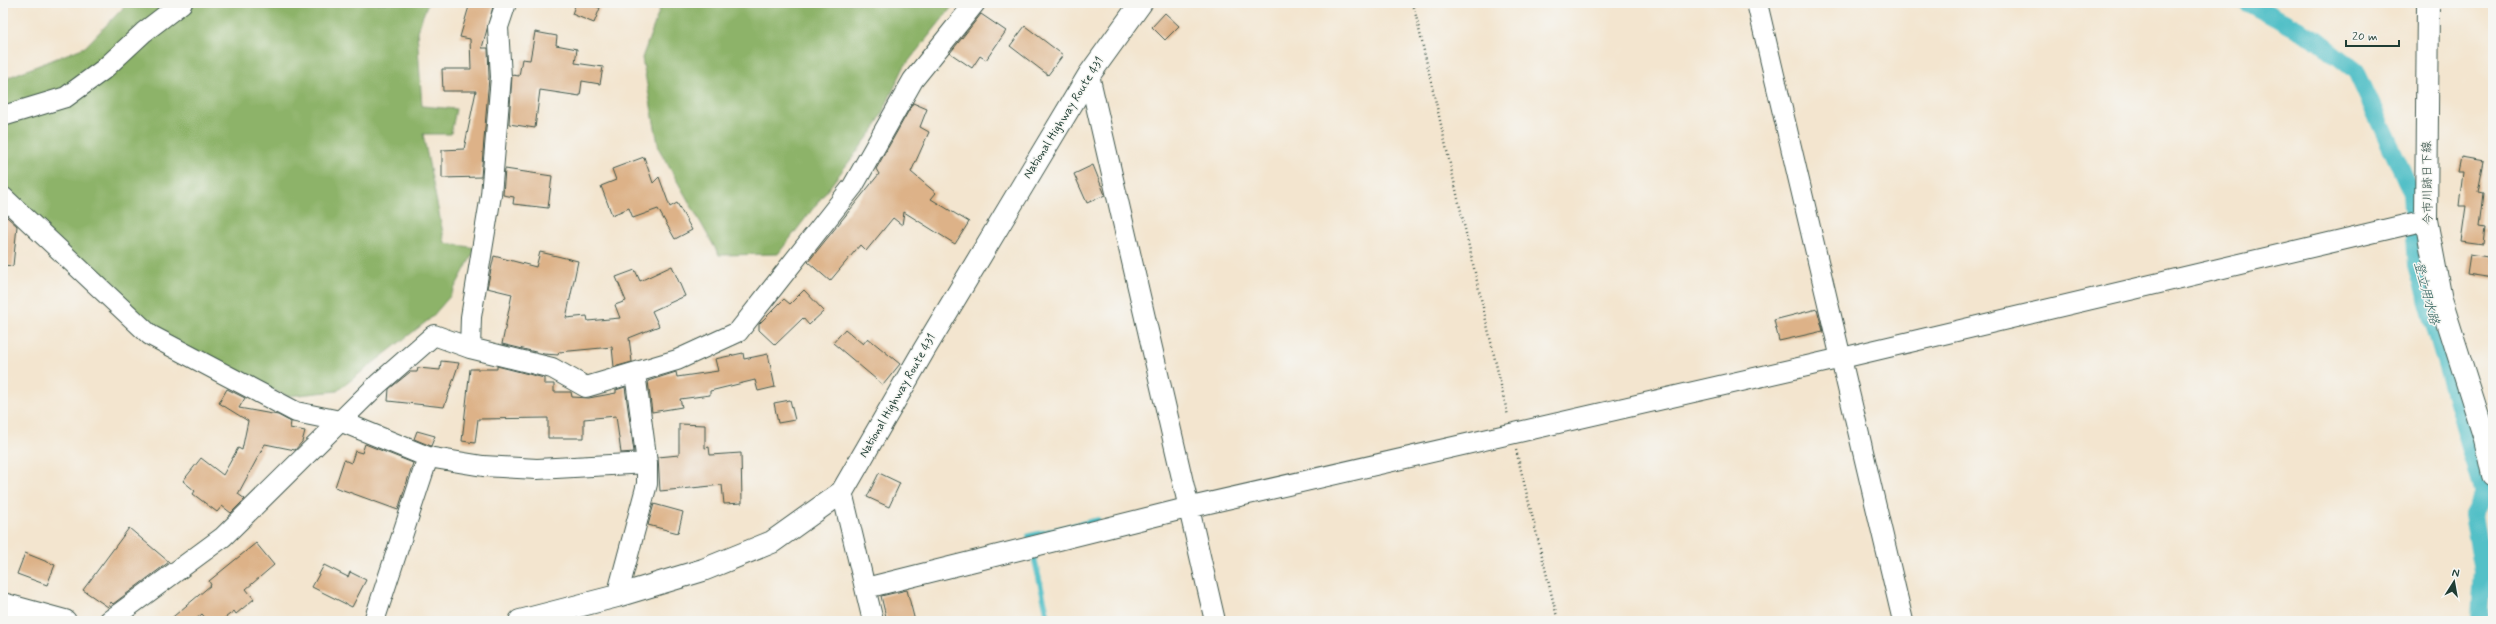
<svg xmlns="http://www.w3.org/2000/svg" width="2496" height="624" viewBox="0 0 2496 624" font-family="Mynerve,'Klee One',sans-serif">
  <style>
    .forest { fill: #8db369; stroke: #56784e }
    .lines { fill: none; stroke-linecap: round; stroke-linejoin: round }
    .stream { stroke: #52c0c7; stroke-width: 5.5 }
    .canal { stroke: #52c0c7; stroke-width: 18 }
    .building { fill: #ddb288 }
    .street-casing { stroke: #3f564b; stroke-width: 22 }
    .secondary-casing { stroke: #3f564b; stroke-width: 24 }
    .highway-casing { stroke: #3f564b; stroke-width: 24 }
    .path { stroke: #3f564b; stroke-width: 2.5; stroke-dasharray: 1 3; stroke-linecap: butt }
    .street { stroke: #fff; stroke-width: 20 }
    .secondary { stroke: #fff; stroke-width: 22 }
    .highway { stroke: #fff; stroke-width: 22 }
    .labels { text-anchor: middle; dominant-baseline: central; stroke-width: 3; stroke-linejoin: round; paint-order: stroke }
    .street-label { font-size: 12px; fill: #1f3d34; stroke: #f6f6f2 }
    .water-label { font-size: 13px; font-style: italic; fill: #2c5e59; stroke: #f6f6f2 }
  </style>
  <rect width="100%" height="100%" fill="#f6f6f2"/>
  <filter id="ink" filterUnits="userSpaceOnUse"><feTurbulence type="fractalNoise" baseFrequency=".025" numOctaves="2"/><feDisplacementMap in="SourceGraphic" scale="8" xChannelSelector="R" yChannelSelector="G"/><feConvolveMatrix kernelMatrix="1 2 1 2 8 2 1 2 1" color-interpolation-filters="sRGB"/></filter>
  <filter id="wash" filterUnits="userSpaceOnUse"><feTurbulence type="fractalNoise" baseFrequency=".012" numOctaves="4" result="noise"/><feDisplacementMap in="SourceGraphic" scale="16" xChannelSelector="R" yChannelSelector="G"/><feGaussianBlur stdDeviation="0.9" result="paint"/><feColorMatrix in="noise" values="0 0 0 0 0 0 0 0 0 0 0 0 0 0 0 0 0 1.4 0 .05"/><feComposite in="paint" operator="in"/></filter>
  <g filter="url(#wash)">
    <rect width="100%" height="100%" fill="#f3e5cf"/>
    <path class="forest" d="M128,3H428L417,31L422,106L456,109L451,134H423L445,243L476,248L451,295L431,318L337,391L288,396L184,354L37,223L3,184V88L9,77L85,47Z
      M662,3H955L904,67L875,128L778,254L719,255L659,149L642,58Z"/>
    <g class="lines">
      <path class="stream" d="M1049,621L1029,536L1098,520"/>
      <path class="canal" d="M2248,3L2316,39L2356,71L2412,193L2417,265L2484,494L2473,515L2483,570L2480,621"/>
    </g>
    <g id="blocks">
      <path class="building" d="M470,3H494L482,48H488L489,77L481,177L442,178V150L464,149L476,91H443L442,69H471L470,39L460,37Z
        M576,3H586L600,8L594,23L572,14Z
        M1165,13L1179,26L1165,40L1152,27Z
        M981,14L1006,31L986,60L980,56L972,68L950,53Z
        M1025,26L1063,55L1048,75L1010,46Z
        M535,32L557,36L556,45L577,49L575,63L603,67L600,84L582,81L580,96L540,90L535,128L509,124L512,75L519,76L522,59L530,60Z
        M913,103L927,109L920,127L929,132L911,172L936,193L931,199L969,222L955,244L904,212L902,225L893,218L866,251L860,245L830,281L808,262L879,174L876,169Z
        M644,157L653,183L659,177L670,207L677,203L692,230L675,239L658,209L633,218L629,208L612,215L601,186L616,180L612,169Z
        M2461,157L2484,161L2478,192L2483,193L2479,227L2485,228L2483,244L2461,241L2466,206H2459L2463,172H2458Z
        M1093,165L1105,195L1087,203L1074,174Z
        M505,169L552,176L548,208L513,204L514,197L503,195Z
        M3,216L7,217L17,226L13,266L3,265Z
        M540,252L578,261L566,318L587,316L588,321L620,318L615,305L626,301L616,277L635,270L640,281L672,266L685,296L652,311L659,326L629,338L632,362L614,367L612,347L559,352L558,355L544,354L502,344L512,294L487,288L494,256L536,267Z
        M2470,254L2493,258V278L2467,274Z
        M804,290L824,311L809,325L803,318L775,345L759,330V324L784,299L790,304Z
        M1817,309L1823,331L1779,341L1774,320Z
        M845,329L863,344L868,338L900,364L883,385L833,343Z
        M743,353L744,359L768,354L775,387L758,391L755,380L710,391V395L680,399L682,407L652,412L648,381L676,372L677,377L718,371L715,359Z
        M441,361L459,363L444,407L388,401L389,389L410,372H417L418,368L440,370Z
        M497,366L544,378V384H554V392H571L572,397L589,398L616,393V390L625,387L634,452L621,453L616,416L584,419V438H548V418L478,419L475,443L462,441L470,369H497Z
        M227,389L245,398L239,408L278,415L291,422L290,428L305,431L302,442L295,450L265,444L238,494L245,499L231,513L222,506L217,512L193,494L195,491L183,481L201,458L223,475L238,448L242,450L248,421L219,403Z
        M790,400L795,420L778,423L774,403Z
        M679,424L705,425V448L709,447L710,455L741,453L742,503L724,504L722,485L660,491L658,457L679,455Z
        M417,431L435,436L431,446L414,439Z
        M365,444L413,463L398,510L335,487L344,460L351,463L355,451L362,453Z
        M879,473L900,483L889,507L867,497Z
        M654,504L683,512L678,533L648,525Z
        M129,528L169,562L113,604L111,602L108,607L83,590Z
        M256,543L274,565L246,589L254,599L236,614L234,611L221,621H208L202,614L194,621H168L211,585L209,581Z
        M25,553L55,565L47,585L17,574Z
        M324,565L348,577L350,572L366,580L352,607L312,587Z
        M907,590L915,621H887L881,596Z"/>
    </g>
  </g>
  <g filter="url(#ink)">
    <use href="#blocks" fill-opacity="0" stroke="#3f564b" stroke-width="1"/>
    <g class="lines">
      <g class="street-casing">
        <path id="street" d="M1757,3L1903,621
          M1089,75L1215,621
          M3,116L66,97L103,70L144,32L182,3
          M3,197L150,335L296,412L340,421L428,457L483,466L537,469L647,463L635,373
          M470,348L552,368L586,387L677,360L738,332L853,186L913,80L975,3
          M842,492L873,621
          M866,588L1187,508L1842,358L2426,220
          M617,596L647,484V463
          M109,621L223,537L378,384L434,335L470,348L471,317L491,195L501,77L498,27L506,3
          M374,621L428,457"/>
      </g>
      <g class="secondary-casing">
        <path id="secondary" d="M2428,3L2426,220L2441,300L2485,439L2493,475"/>
      </g>
      <g class="highway-casing">
        <path id="highway" d="M3,604L65,621
          M520,621L617,596L703,570L772,542L842,492L924,350L1089,75L1141,3"/>
      </g>
      <path class="path" d="M1413,3L1508,416
        M1516,450L1558,621"/>
      <use href="#street" class="street"/>
      <use href="#secondary" class="secondary"/>
      <use href="#highway" class="highway"/>
    </g>
  </g>
  <g class="labels">
    <g class="street-label">
      <text transform="translate(1064 118) rotate(-58)">National Highway Route 431</text>
      <text transform="translate(2428 183) rotate(-91)">今市川跡日下線</text>
      <text transform="translate(898 396) rotate(-60)">National Highway Route 431</text>
    </g>
    <g class="water-label">
      <text transform="translate(2426 293) rotate(75)">登立用水路</text>
    </g>
  </g>
  <rect width="2496" height="624" fill="none" stroke="#f6f6f2" stroke-width="16"/>
  <g transform="translate(2454 582) rotate(11)" stroke="#f6f6f2" stroke-width="3" paint-order="stroke">
  <path d="M0-3L7 15L0 10L-7 15Z" fill="#1f3d34"/>
  <text y="-6" font-size="11" font-weight="bold" text-anchor="middle" fill="#1f3d34">N</text>
  </g>
  <path d="M2346 40v6h53v-6" fill="none" stroke="#1f3d34" stroke-width="2"/>
  <text x="2352" y="40" font-size="12" fill="#1f3d34" stroke="#f6f6f2" stroke-width="3" paint-order="stroke">20 m</text>
</svg>
